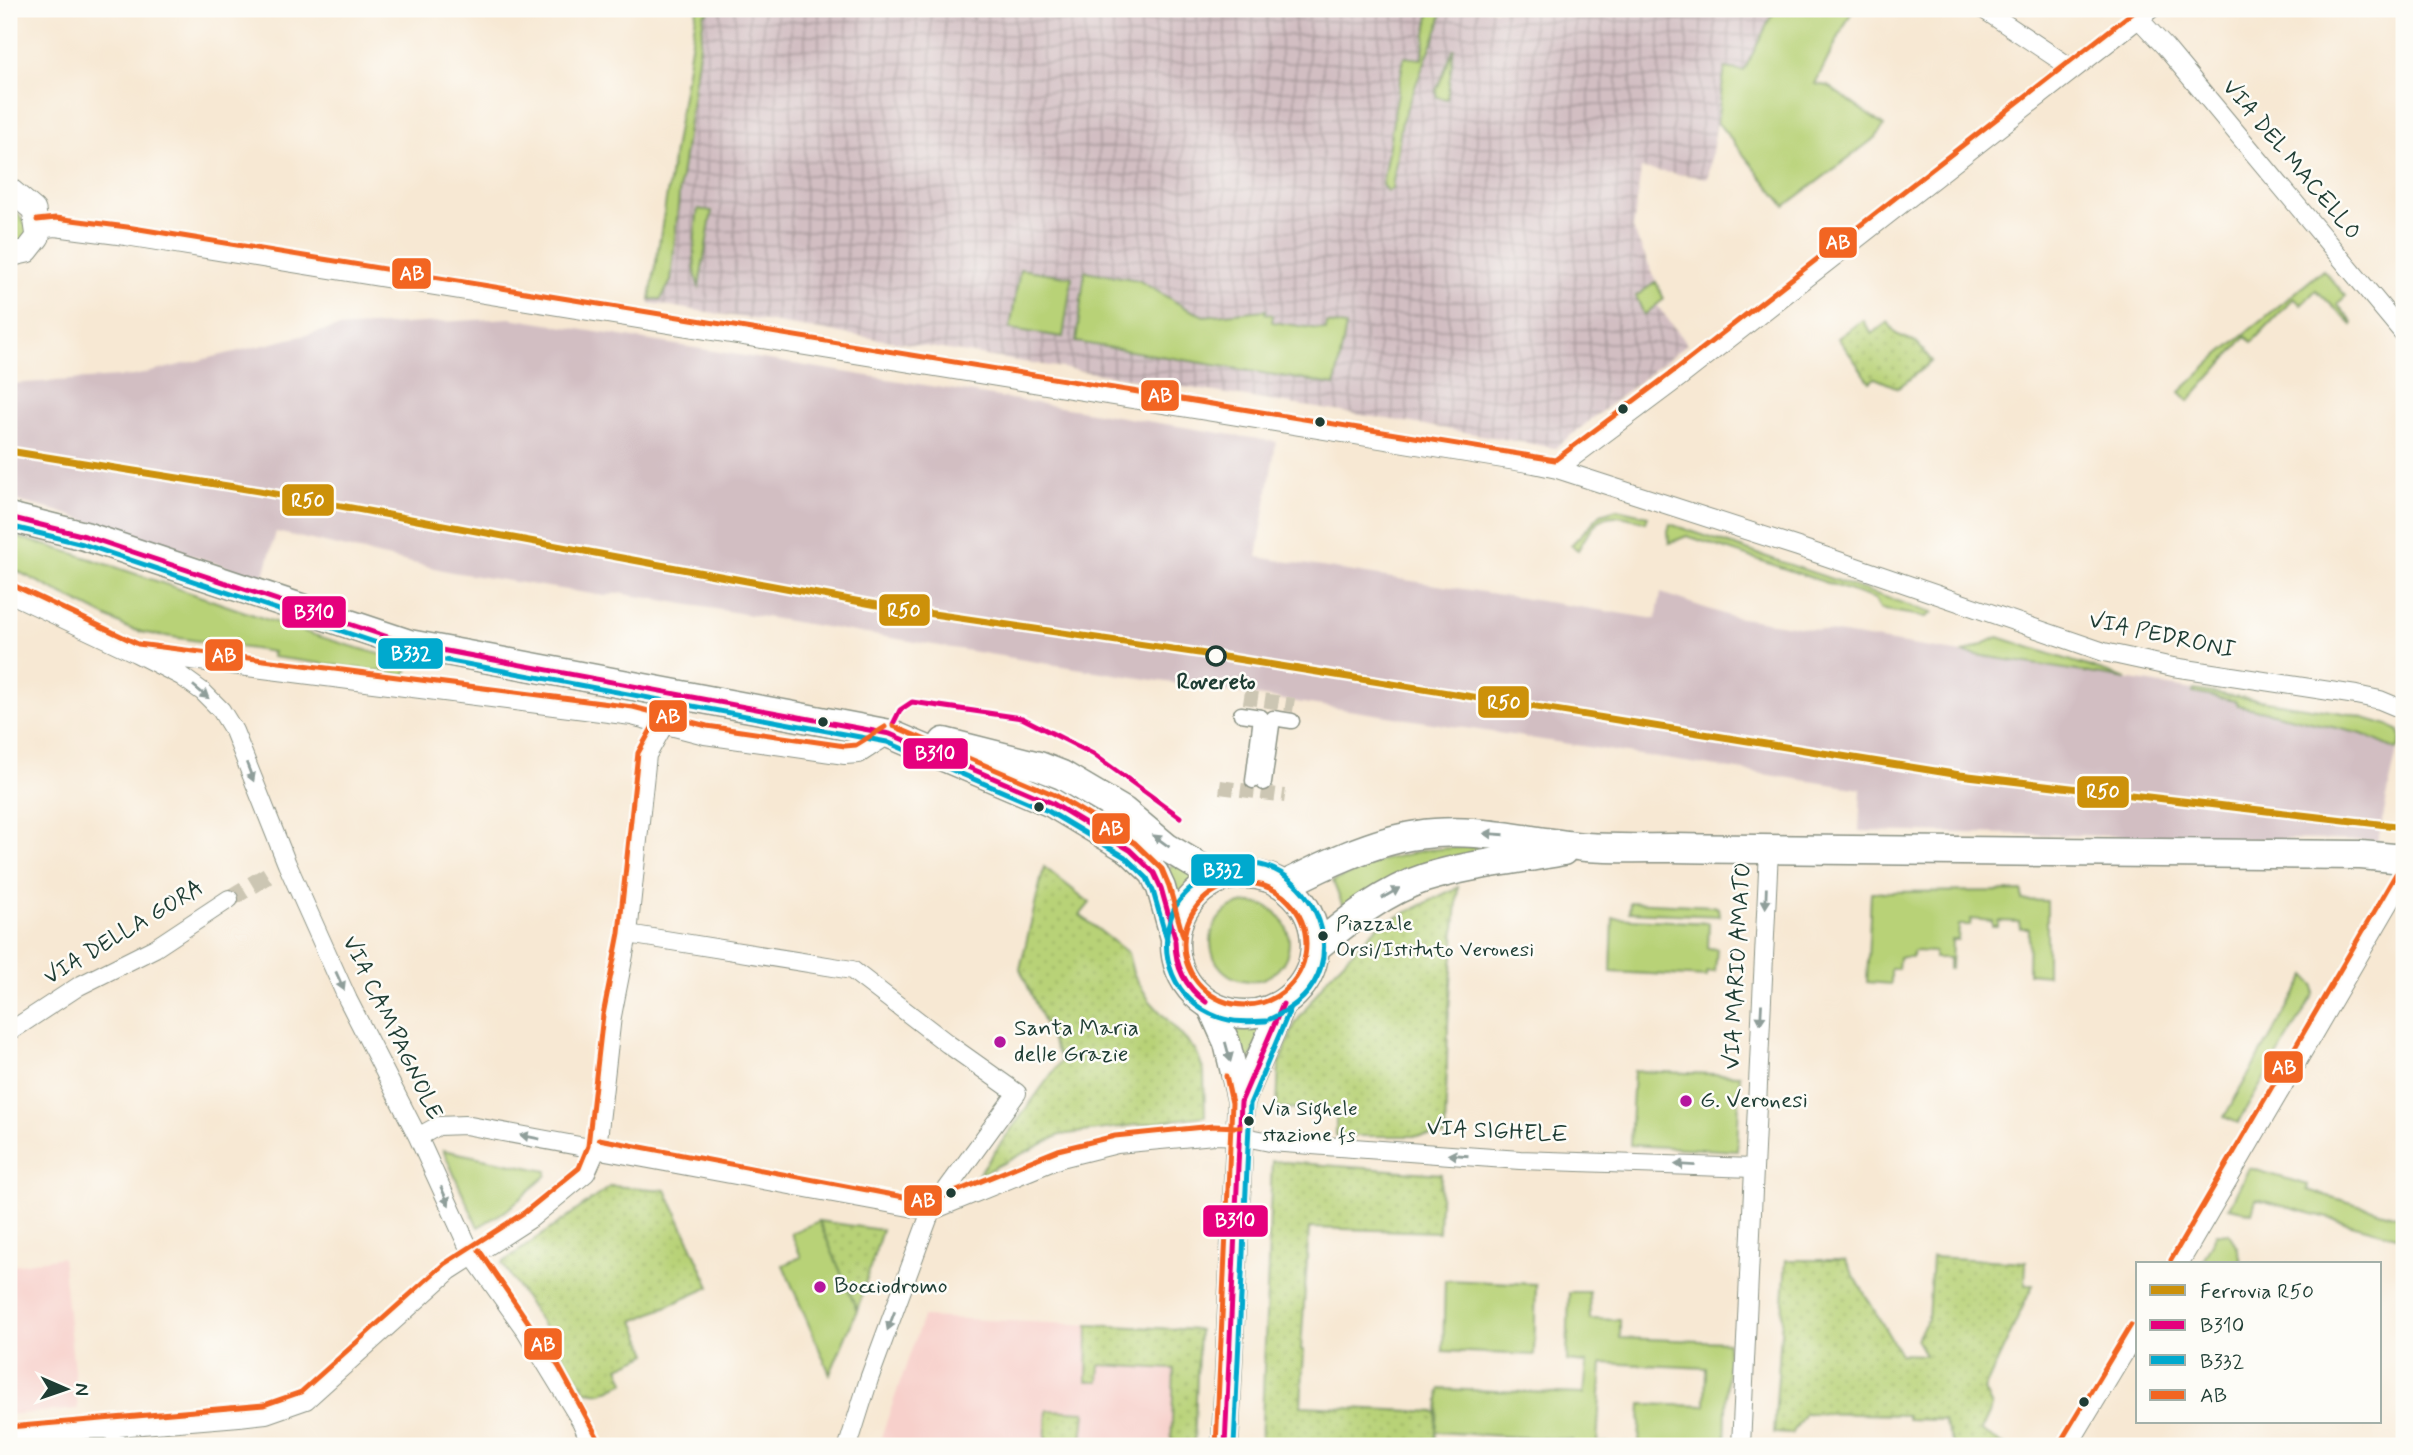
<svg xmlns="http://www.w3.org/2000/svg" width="2413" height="1455" viewBox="0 0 2413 1455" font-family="Mynerve,sans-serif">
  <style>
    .built { fill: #f7d0cb }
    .industrial { fill: url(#industrial-grid) }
    .railway { fill: #d2bec2 }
    .grass { fill: #b8d277; stroke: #6c8856; stroke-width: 2; fill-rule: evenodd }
    .park { fill: url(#park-dots); stroke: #6c8856; stroke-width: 2 }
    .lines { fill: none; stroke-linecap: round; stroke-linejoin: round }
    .pedestrian-tunnel { stroke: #ccc6b3; stroke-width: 14; stroke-dasharray: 14 7; stroke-linecap: butt }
    .minor-tunnel { stroke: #ccc6b3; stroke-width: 18; stroke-dasharray: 18 9; stroke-linecap: butt }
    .pedestrian-casing { stroke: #8b9284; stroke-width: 17 }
    .minor-casing { stroke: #8b9284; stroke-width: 20 }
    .tertiary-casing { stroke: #8b9284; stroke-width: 25 }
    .secondary-casing { stroke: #8b9284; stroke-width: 29 }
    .primary-casing { stroke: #8b9284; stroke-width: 31 }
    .pedestrian { stroke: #fff; stroke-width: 14 }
    .minor { stroke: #fff; stroke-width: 18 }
    .tertiary { stroke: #fff; stroke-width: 23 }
    .secondary { stroke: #fff; stroke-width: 26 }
    .primary { stroke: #fff; stroke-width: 28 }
    .bus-1-casing { stroke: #fdfcf7; stroke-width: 10 }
    .bus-2-casing { stroke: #fdfcf7; stroke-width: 10 }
    .bus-3-casing { stroke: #fdfcf7; stroke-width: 10 }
    .bus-1 { stroke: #e5007d; stroke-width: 5 }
    .bus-2 { stroke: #00a9ce; stroke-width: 5 }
    .bus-3 { stroke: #f26522; stroke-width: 5 }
    .rail-1-casing { stroke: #fdfcf7; stroke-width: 12 }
    .rail-1 { stroke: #cc910a; stroke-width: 7 }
    .oneway { fill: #8f9e9a }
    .bus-dot { fill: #1f3d34; stroke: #fdfcf7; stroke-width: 2.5 }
    .stop-dot { fill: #fdfcf7; stroke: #1f3d34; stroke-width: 3.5 }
    .poi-dot { fill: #b5179e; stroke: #fdfcf7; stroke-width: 2.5 }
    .labels { text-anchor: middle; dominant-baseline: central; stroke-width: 5; stroke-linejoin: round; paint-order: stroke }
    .bus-label { font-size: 21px; fill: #1f3d34; stroke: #fdfcf7; text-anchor: start }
    .street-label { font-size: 23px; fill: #1f3d34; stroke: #fdfcf7 }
    .stop-label { font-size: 23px; font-weight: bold; fill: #1f3d34; stroke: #fdfcf7 }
    .poi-label { font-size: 23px; fill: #1f3d34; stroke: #fdfcf7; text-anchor: start }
    .line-badge { stroke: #fdfcf7; stroke-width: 2.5 }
    .badge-label { font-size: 19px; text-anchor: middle; font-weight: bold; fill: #fff }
  </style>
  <defs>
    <pattern id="industrial-grid" width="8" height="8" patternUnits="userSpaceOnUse" patternTransform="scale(1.75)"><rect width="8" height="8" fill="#d2bec2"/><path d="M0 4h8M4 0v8" fill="none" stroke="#aa9c9e"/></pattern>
    <pattern id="park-dots" width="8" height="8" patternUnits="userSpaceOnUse" patternTransform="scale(1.75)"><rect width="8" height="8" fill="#b8d277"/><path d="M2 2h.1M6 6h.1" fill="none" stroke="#9eb568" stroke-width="1.8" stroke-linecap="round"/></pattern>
  </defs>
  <rect width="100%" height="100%" fill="#fdfcf7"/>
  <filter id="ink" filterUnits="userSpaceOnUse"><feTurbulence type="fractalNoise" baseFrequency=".0143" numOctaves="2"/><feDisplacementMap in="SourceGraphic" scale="14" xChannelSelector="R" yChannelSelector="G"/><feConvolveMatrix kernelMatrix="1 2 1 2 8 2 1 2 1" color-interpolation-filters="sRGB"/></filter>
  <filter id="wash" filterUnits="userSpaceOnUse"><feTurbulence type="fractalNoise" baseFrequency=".00686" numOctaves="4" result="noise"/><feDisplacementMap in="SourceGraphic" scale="28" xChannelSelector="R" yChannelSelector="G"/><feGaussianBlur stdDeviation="1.57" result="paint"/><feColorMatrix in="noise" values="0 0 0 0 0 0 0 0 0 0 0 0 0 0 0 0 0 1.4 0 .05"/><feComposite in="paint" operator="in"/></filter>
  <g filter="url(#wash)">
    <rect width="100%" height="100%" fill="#f7e8d3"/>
    <path class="built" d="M62,1257L78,1409L9,1415V1266Z
      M923,1317L1199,1330L1194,1446H878Z"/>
    <path class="industrial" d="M697,9H1853L1814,84L1725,68L1708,178L1641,169L1633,229L1664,299L1657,305L1687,344L1555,448L1406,422L649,303Z"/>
    <path class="railway" d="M510,318L1276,442L1257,557L1656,619L1661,593L1729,616L2194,690V693L2235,701L2238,705L2362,734L2397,750L2378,841L1859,831L1861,789L1043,663L618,593L605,596L452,572L276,532L263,579L57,511L9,499V384L134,376L335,328Z"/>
    <path class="grass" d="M697,9H709L708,13H705L704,16L680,184L671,281L661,299H650Z
      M1430,9H1442L1439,26L1402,120L1392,189L1387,191L1382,185L1404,57L1422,59Z
      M1775,9H1853L1815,84L1828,86L1884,126L1876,137L1785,206L1717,122L1725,68L1744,71Z
      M1454,48L1447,99L1437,97L1436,91Z
      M9,202L29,228L24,242L17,243L9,237Z
      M698,209L712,211L699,287C691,269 695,229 698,209Z
      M1020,269L1072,277L1063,337L1010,329Z
      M2323,270L2346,296L2337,304L2353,323L2352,325L2316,290L2301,305L2294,298L2252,342L2246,336L2189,401L2180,392L2220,354Z
      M1085,271L1138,280L1186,308L1204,316L1266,310L1265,313L1273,315L1272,322L1326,330L1327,323L1346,326L1335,385L1076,342Z
      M1656,282L1664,299L1644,315L1636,296Z
      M1617,509L1648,516L1646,522C1606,511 1599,512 1578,550L1571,545L1601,514Z
      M1670,524L1932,613L1926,617L1880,609L1875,599L1687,536L1669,543L1668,531Z
      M9,535C144,570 272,629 408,661L406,675L272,657L273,652L145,633L128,628L9,567Z
      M1998,637L2127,679L1964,653Z
      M2194,690L2350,714L2388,725L2399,731C2402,738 2401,744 2397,750L2362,734L2238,705L2235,701L2193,693Z
      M1478,846L1513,848L1344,909L1333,881L1383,860L1425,850Z
      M1174,863L1198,877L1180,897L1164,873Z
      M2022,891V900L2047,901V975L2028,973L2029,928H2020L2019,922L1998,921V926H1992V921L1971,919L1970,925H1959L1958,940H1952L1951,969H1949V958H1934V952L1913,951L1912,957H1899L1898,969H1891V984L1867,982L1871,892Z
      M1630,902L1714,906L1718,908L1719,916L1629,912Z
      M1211 942a39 39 0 1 1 78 0a39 39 0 1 1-78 0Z
      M1613,918L1709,923L1708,948L1717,949L1715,972H1707V977L1611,972Z
      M2306,976L2314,985V994L2238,1123L2224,1117Z
      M1268,1022L1244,1071L1230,1023L1256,1026Z
      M1634,1071L1740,1075L1737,1151L1630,1145Z
      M443,1150L547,1171V1175L507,1210L478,1227Z
      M2249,1168L2308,1185L2307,1190L2404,1218V1238L2256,1199L2252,1213L2229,1208Z
      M819,1221L857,1310L830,1374L783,1265L801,1257L791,1233Z
      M2217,1233L2229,1234L2237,1247L2242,1264H2201Z
      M1445,1280L1536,1284L1534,1355L1443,1351Z
      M1569,1292H1589L1590,1319L1620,1320V1338L1728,1342L1725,1446H1572V1440L1436,1432L1440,1389L1584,1394L1587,1363L1567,1361ZM1602,1363L1706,1368L1705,1406L1641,1404L1639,1444L1597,1443Z"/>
    <path class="park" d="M1863,320L1872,334L1888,322L1896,334L1917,343L1932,361L1898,388L1875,378L1870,382L1838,338Z
      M1044,867L1090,903L1080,915L1128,953L1133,973L1149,1000L1196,1051L1204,1072L1205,1116L1060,1135L977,1176L1061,1061L1020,969Z
      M1458,887L1448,1024L1445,1136H1336V1110L1277,1108L1279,1064L1295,1024L1329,976L1377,927Z
      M1272,1161L1441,1174L1439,1232L1309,1228L1301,1350H1304L1301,1406L1437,1412L1435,1446H1261Z
      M611,1186L666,1190L710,1287L634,1321L648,1354L619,1367L625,1382L602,1393L586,1391L502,1263Z
      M819,1221L882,1230L857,1310Z
      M1932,1257L2026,1262L2025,1285H2033L1984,1390L1992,1407L1981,1431L2006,1446H1952L1953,1443L1943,1420L1907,1419V1415L1805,1413L1792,1434L1774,1433L1786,1260H1845L1900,1354L1925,1355L1916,1339L1928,1319Z
      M1088,1325L1199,1330L1194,1446H1171L1174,1369L1100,1365L1099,1381H1087Z
      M1047,1410L1085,1412L1082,1441L1095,1446H1045Z"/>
  </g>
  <g filter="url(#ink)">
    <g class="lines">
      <path class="pedestrian-tunnel" d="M1244,697L1294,705
        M1220,787L1285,796"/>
      <path class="minor-tunnel" d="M229,899L275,871"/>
      <g class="pedestrian-casing">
        <path id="pedestrian" d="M1241,714L1261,717L1253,781
          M1264,783L1273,718L1292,721"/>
      </g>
      <g class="minor-casing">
        <path id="minor" d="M1983,9L2073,69
          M2138,18L2166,48L2404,334
          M38,229L55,227L126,236L1534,464L1557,469L1798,547L2104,652L2173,667L2356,695L2380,700L2404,710
          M1557,469L1680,377L2151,9
          M9,593L136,653L632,716L705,735L845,755L859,754L890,734
          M136,653L181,676L203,692L221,710L234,731L287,864L348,1000L418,1137L472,1255L526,1331L581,1421L592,1446
          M628,934L852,970L948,1044L1017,1093L931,1211L869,1379L848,1446
          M9,1032L79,986L155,948L229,899
          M418,1137L438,1126L465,1125L931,1211
          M931,1211L1061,1158L1117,1144L1214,1135L1240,1136L1270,1142L1520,1160L1753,1168
          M2179,1264L2403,880
          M115,1428L116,1446
          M9,1436L239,1417L266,1414L306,1400L449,1271L530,1219L586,1173L597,1148L612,1016L628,934L647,755L665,723
          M1741,1446L1769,850
          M2068,1446L2138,1330"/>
      </g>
      <g class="tertiary-casing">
        <path id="tertiary" d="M9,189L34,210L38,237L27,251L9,255"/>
      </g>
      <g class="secondary-casing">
        <path id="secondary" d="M1210,1005L1227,1043L1241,1102L1225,1446
          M1241,1102L1283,1004"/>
      </g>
      <g class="primary-casing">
        <path id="primary" d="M9,517L85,536L409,644L890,734L1052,803L1130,850L1154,873L1161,888L1175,938
          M944,742L1039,766L1062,775L1123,811L1166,847L1218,878
          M1175 944a70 70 0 1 1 140 0a70 70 0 1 1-140 0Z
          M1285,885C1324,865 1374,841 1417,835C1475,826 1529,842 1586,847C1614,849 1644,848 1673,848C1902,852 2131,853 2361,855L2404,859
          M1316,947C1349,920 1384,891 1425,878C1470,864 1517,860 1563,851"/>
      </g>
      <use href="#pedestrian" class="pedestrian"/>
      <use href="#minor" class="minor"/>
      <use href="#tertiary" class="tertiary"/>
      <use href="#secondary" class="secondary"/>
      <use href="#primary" class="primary"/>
      <g class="bus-1-casing">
        <path id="bus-1" d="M9,517L85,536L409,644L890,734L1052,803L1130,850L1154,873L1161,888L1175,938
          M893,724L900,710L912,702L1022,718L1093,754L1180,817
          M1175,941C1175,966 1186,987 1206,1002
          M1175,941C1175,966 1185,987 1206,1002
          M1225,1446L1241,1102L1283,1004"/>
      </g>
      <g class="bus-2-casing">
        <path id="bus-2" d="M9,526L83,544L407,653L887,742L1048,811L1125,857L1147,878L1153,891L1167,940
          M1266,1021C1249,1022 1234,1023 1218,1017C1175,1002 1155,954 1173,912C1180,896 1191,888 1205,878C1288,816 1387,968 1270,1019
          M1234,1446L1250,1104L1291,1007"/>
      </g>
      <g class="bus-3-casing">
        <path id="bus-3" d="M37,220L56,218L127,227L1555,460L1675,370L2137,9
          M13,585L138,644L633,707L707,726L845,746L856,745L885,727
          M893,726L1055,795L1135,843L1162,869L1169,886L1183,936
          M1184 944a61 61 0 1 1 122 0a61 61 0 1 1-122 0Z
          M599,1139L930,1202L1058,1150L1115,1136L1213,1126L1240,1127
          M479,1250L559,1367L600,1442
          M2171,1260L2396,874
          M9,1427L264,1405L301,1392L444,1264L525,1212L579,1168L588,1146L603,1015L619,933L638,753L657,719
          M2061,1441L2131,1325
          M1216,1446L1232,1103L1226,1076"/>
      </g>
      <use href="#bus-1" class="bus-1"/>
      <use href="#bus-2" class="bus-2"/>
      <use href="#bus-3" class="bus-3"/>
      <g class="rail-1-casing">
        <path id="rail-1" d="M9,451L259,491L899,609L1199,653L1960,775L2404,827"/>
      </g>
      <use href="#rail-1" class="rail-1"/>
    </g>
    <defs><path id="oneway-solid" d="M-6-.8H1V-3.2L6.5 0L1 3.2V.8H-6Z" transform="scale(1.75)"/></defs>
    <g class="oneway">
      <use href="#oneway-solid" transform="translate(201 692) rotate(40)"/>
      <use href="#oneway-solid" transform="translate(250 772) rotate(69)"/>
      <use href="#oneway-solid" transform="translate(1494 834) rotate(-176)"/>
      <use href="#oneway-solid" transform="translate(1161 841) rotate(-144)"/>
      <use href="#oneway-solid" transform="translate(1391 893) rotate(-30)"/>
      <use href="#oneway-solid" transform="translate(1766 898) rotate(92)"/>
      <use href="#oneway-solid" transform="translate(340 981) rotate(66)"/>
      <use href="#oneway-solid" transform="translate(1761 1014) rotate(93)"/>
      <use href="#oneway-solid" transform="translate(1228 1052) rotate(75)"/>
      <use href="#oneway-solid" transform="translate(530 1137) rotate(-168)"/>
      <use href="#oneway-solid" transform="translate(1458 1155) rotate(-176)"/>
      <use href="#oneway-solid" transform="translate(1685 1165) rotate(-177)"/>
      <use href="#oneway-solid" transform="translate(445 1196) rotate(66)"/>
      <use href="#oneway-solid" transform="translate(891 1321) rotate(111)"/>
    </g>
  </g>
  <g class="bus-dot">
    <circle cx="1623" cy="409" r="6"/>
    <circle cx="1320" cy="422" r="6"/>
    <circle cx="823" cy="722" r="6"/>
    <circle cx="1039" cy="807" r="6"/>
    <circle cx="1323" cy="936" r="6"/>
    <circle cx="1249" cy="1121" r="6"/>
    <circle cx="951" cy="1193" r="6"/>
    <circle cx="2084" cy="1402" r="6"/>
  </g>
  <circle class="stop-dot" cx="1216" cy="656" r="9"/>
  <g class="poi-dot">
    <circle cx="1000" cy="1042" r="7"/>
    <circle cx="1686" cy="1101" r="7"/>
    <circle cx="820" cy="1287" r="7"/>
  </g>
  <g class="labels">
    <g class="bus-label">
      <text x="1336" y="924">Piazzale<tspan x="1336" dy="26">Orsi/Istituto Veronesi</tspan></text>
      <text x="1262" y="1109">Via Sighele<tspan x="1262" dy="26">stazione fs</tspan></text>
    </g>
    <g class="street-label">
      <text transform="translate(2291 160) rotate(50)">VIA DEL MACELLO</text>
      <text transform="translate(2162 636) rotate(12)">VIA PEDRONI</text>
      <text transform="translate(124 933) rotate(-31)">VIA DELLA GORA</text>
      <text transform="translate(1738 966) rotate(-87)">VIA MARIO AMATO</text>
      <text transform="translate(392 1028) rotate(64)">VIA CAMPAGNOLE</text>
      <text transform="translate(1497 1132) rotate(3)">VIA SIGHELE</text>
    </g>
    <g class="stop-label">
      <text x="1216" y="683">Rovereto</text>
    </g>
    <g class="poi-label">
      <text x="1014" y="1029">Santa Maria<tspan x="1014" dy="26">delle Grazie</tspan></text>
      <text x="1700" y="1101">G. Veronesi</text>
      <text x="834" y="1287">Bocciodromo</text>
    </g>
  </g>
  <g class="line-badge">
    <rect x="1818" y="226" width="40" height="33" rx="7" fill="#f26522"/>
    <rect x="391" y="257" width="41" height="33" rx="7" fill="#f26522"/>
    <rect x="1140" y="379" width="40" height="33" rx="7" fill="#f26522"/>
    <rect x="281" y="483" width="54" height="34" rx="7" fill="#cc910a"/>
    <rect x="878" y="593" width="53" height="34" rx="7" fill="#cc910a"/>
    <rect x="281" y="595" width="66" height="34" rx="7" fill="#e5007d"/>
    <rect x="377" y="637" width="67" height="33" rx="7" fill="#00a9ce"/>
    <rect x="204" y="638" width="40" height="34" rx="7" fill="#f26522"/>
    <rect x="1477" y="685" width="53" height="34" rx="7" fill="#cc910a"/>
    <rect x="648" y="699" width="40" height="34" rx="7" fill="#f26522"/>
    <rect x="902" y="737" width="67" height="33" rx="7" fill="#e5007d"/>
    <rect x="2076" y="775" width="54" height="34" rx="7" fill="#cc910a"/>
    <rect x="1091" y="812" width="40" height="33" rx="7" fill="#f26522"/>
    <rect x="1190" y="853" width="66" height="34" rx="7" fill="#00a9ce"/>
    <rect x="2263" y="1050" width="41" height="34" rx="7" fill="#f26522"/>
    <rect x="903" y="1184" width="40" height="33" rx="7" fill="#f26522"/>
    <rect x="1202" y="1204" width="67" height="34" rx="7" fill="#e5007d"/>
    <rect x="523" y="1327" width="40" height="34" rx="7" fill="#f26522"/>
  </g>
  <g class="badge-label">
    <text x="1838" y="249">AB</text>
    <text x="412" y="280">AB</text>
    <text x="1160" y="402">AB</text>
    <text x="308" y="507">R50</text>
    <text x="904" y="617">R50</text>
    <text x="314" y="619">B310</text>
    <text x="411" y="660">B332</text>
    <text x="224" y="662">AB</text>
    <text x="1504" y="709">R50</text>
    <text x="668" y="723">AB</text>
    <text x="935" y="760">B310</text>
    <text x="2103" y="798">R50</text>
    <text x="1111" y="835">AB</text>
    <text x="1223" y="877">B332</text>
    <text x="2284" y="1074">AB</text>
    <text x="923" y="1207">AB</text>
    <text x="1235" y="1227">B310</text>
    <text x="543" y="1351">AB</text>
  </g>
  <rect width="2413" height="1455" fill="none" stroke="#fdfcf7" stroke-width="35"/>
  <rect x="2136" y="1262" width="245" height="161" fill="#fdfcf7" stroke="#a4b0a9" stroke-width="2"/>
  <rect x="2150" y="1285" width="35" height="10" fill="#cc910a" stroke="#a4b0a9" stroke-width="2"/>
  <text x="2200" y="1298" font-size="21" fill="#1f3d34">Ferrovia R50</text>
  <rect x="2150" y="1320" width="35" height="10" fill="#e5007d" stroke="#a4b0a9" stroke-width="2"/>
  <text x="2200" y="1332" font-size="21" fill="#1f3d34">B310</text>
  <rect x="2150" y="1355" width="35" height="10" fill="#00a9ce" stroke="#a4b0a9" stroke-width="2"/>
  <text x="2200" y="1368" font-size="21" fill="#1f3d34">B332</text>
  <rect x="2150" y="1390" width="35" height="10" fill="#f26522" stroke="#a4b0a9" stroke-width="2"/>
  <text x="2200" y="1402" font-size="21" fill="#1f3d34">AB</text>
  <g transform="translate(66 1389) rotate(92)" stroke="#fdfcf7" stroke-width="5" paint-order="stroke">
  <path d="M0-5L12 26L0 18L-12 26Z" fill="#1f3d34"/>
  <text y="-10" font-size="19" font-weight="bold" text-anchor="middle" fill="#1f3d34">N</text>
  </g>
</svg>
